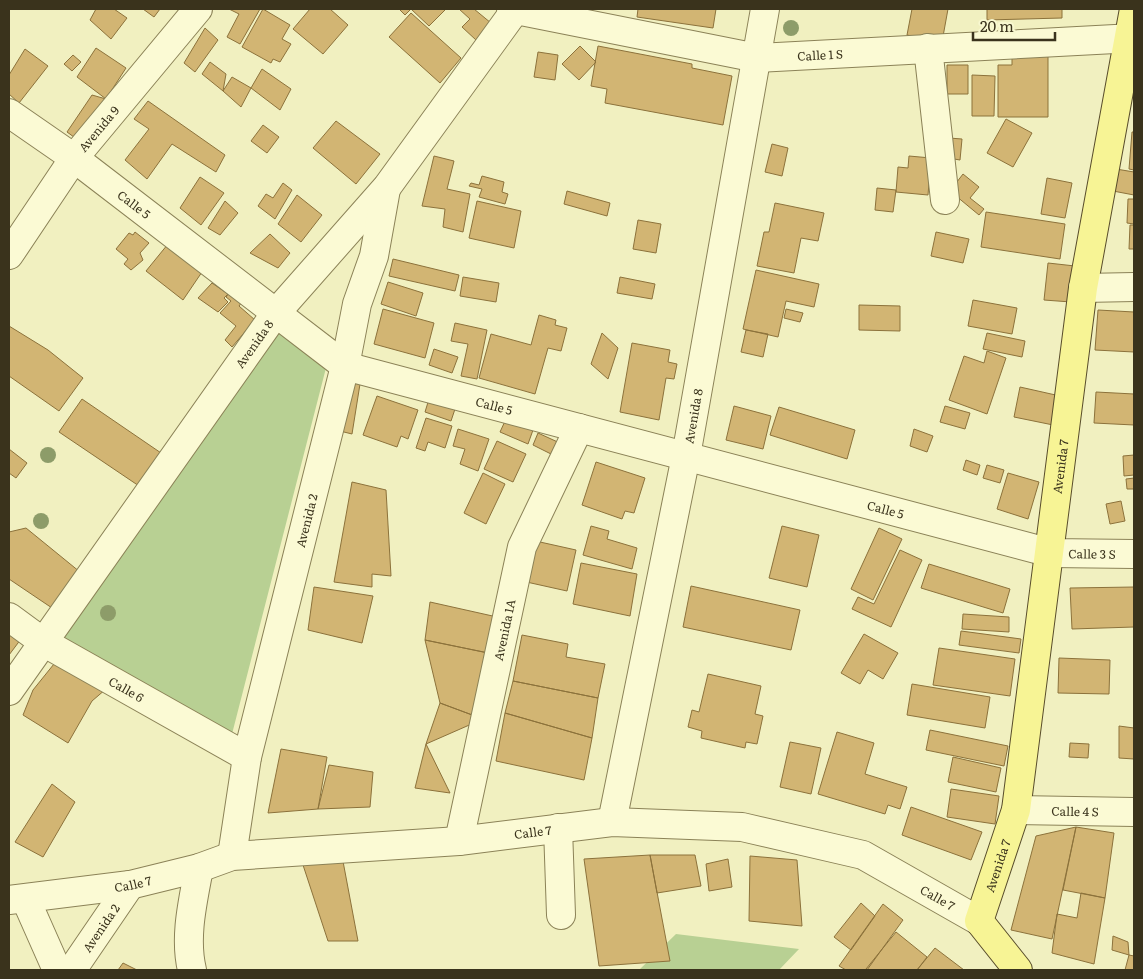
<svg xmlns="http://www.w3.org/2000/svg" width="1143" height="979" viewBox="0 0 1143 979" font-family="Literata,serif">
  <style>
    .green { fill: #b8d093 }
    .building { fill: #d2b573; stroke: #8c723b }
    .lines { fill: none; stroke-linecap: round; stroke-linejoin: round }
    .minor-casing { stroke: #8b8257; stroke-width: 30 }
    .major-casing { stroke: #594d2b; stroke-width: 30 }
    .minor { stroke: #fbfad4; stroke-width: 28 }
    .major { stroke: #f7f495; stroke-width: 28 }
    .tree { fill: #8d9c69 }
    .labels { text-anchor: middle; dominant-baseline: central; stroke-width: 4; stroke-linejoin: round; paint-order: stroke }
    .street-label { font-size: 12px; fill: #3a331c; stroke: #f8f8d0 }
  </style>
  <rect width="100%" height="100%" fill="#f1f0c0"/>
  <path class="green" d="M275,324L327,364L232,734L53,638Z
    M676,934L799,949L779,970H639Z"/>
  <path class="building" d="M96,9H114L127,18L111,39L90,20Z
    M143,9H160L154,17Z
    M229,9H260L240,44L227,37L239,14Z
    M263,9L290,25L282,39L291,44L280,62L273,59L271,63L242,47Z
    M310,9H330L348,25L323,54L293,29Z
    M399,9H446L429,26L411,9L405,15Z
    M459,9H474L491,23L476,40L462,27L470,19Z
    M638,9H716L713,28L637,17Z
    M912,9H948L942,42L907,35Z
    M987,9H1062V18L987,20Z
    M411,13L461,58L440,83L389,37Z
    M205,28L218,40L195,72L184,63Z
    M580,46L596,62L579,80L562,64Z
    M598,46L692,64V68L732,76L723,125L605,103L607,89L591,86Z
    M96,48L126,68L106,99L77,77Z
    M25,49L48,66L19,103L9,94V75Z
    M538,52L558,55L555,80L534,77Z
    M73,55L81,62L72,71L64,64Z
    M1012,55H1048V117H998V65H1012Z
    M210,62L226,74L223,91L202,74Z
    M947,65H968V94H947Z
    M262,69L291,89L280,110L251,88Z
    M972,75L995,76L994,116H972Z
    M232,77L251,88L241,107L223,91Z
    M92,95L106,99L78,140L67,132Z
    M148,101L225,155L216,172L172,144L147,179L125,160L149,129L134,119Z
    M1006,119L1032,133L1013,167L987,153Z
    M336,121L380,154L356,184L313,148Z
    M263,125L279,137L267,153L251,141Z
    M1132,132H1134V170L1129,169Z
    M949,138L962,139L960,160L948,158Z
    M772,144L788,148L782,176L765,172Z
    M434,156L454,161L447,189L470,194L463,232L443,227L445,209L422,206Z
    M909,156L931,158L928,195L896,192L898,167L908,168Z
    M1116,169L1134,172V195L1113,191Z
    M963,174L979,187L970,198L984,209L979,215L950,191Z
    M482,176L504,182L502,192L508,194L505,204L479,197L482,189L469,186L471,183L479,185Z
    M200,177L224,193L201,225L180,208Z
    M1047,178L1072,183L1065,218L1041,214Z
    M283,183L292,190L275,219L258,206L266,194L273,198Z
    M877,188L896,190L893,212L875,210Z
    M567,191L610,203L607,216L564,204Z
    M297,195L322,215L301,242L278,224Z
    M1128,199H1134V224L1127,223Z
    M225,201L238,213L220,235L208,228Z
    M477,201L521,211L514,248L469,238Z
    M775,203L824,213L818,241L801,238L794,273L757,266L764,232H769Z
    M986,212L1065,224L1060,259L981,247Z
    M638,220L661,224L656,253L633,249Z
    M1130,225H1134V249H1129Z
    M135,232L149,243L140,253L143,260L131,270L124,264L128,259L116,249L129,233L133,235Z
    M936,232L969,239L963,263L931,256Z
    M270,234L290,253L278,268L250,253Z
    M168,244L202,272L183,300L146,271Z
    M393,259L459,275L455,291L389,276Z
    M1048,263L1075,266L1071,302L1044,300Z
    M756,270L819,284L814,307L786,301L778,337L743,329Z
    M463,277L499,283L496,302L460,296Z
    M620,277L655,284L652,299L617,293Z
    M388,282L423,293L416,316L381,304Z
    M212,283L228,294L224,298L228,302L218,312L198,298Z
    M230,292L242,302L239,306L255,320L232,347L225,340L236,326L220,313L231,301L226,297Z
    M973,300L1017,308L1012,334L968,326Z
    M859,305L900,306V331L859,330Z
    M383,309L434,323L425,358L374,344Z
    M786,309L803,313L800,322L784,318Z
    M1098,310L1134,312V352L1095,350Z
    M539,315L556,320L555,325L567,328L561,351L548,348L535,394L479,378L491,334L531,345Z
    M455,323L487,330L477,379L461,376L468,344L451,341Z
    M9,326L48,350L83,378L59,411L9,376Z
    M746,330L768,334L763,357L741,352Z
    M602,333L618,348L608,379L591,364Z
    M987,333L1025,341L1022,357L983,349Z
    M632,343L670,350L668,362L677,364L674,379L666,378L659,420L620,412Z
    M434,349L458,357L452,373L429,365Z
    M987,351L1006,358L987,414L949,400L964,356L984,363Z
    M348,382L360,384L352,434L340,431Z
    M1020,387L1069,398L1063,427L1014,417Z
    M1096,392L1134,394V425L1094,423Z
    M377,396L418,410L408,439L401,436L397,447L363,435Z
    M82,399L164,455L142,488L59,432Z
    M429,399L455,409L451,421L425,412Z
    M734,406L771,416L763,449L726,440Z
    M945,406L970,413L965,429L940,422Z
    M779,407L855,430L847,459L770,435Z
    M426,418L452,426L445,448L428,442L425,451L416,448Z
    M506,419L533,430L528,444L500,432Z
    M458,429L489,439L478,471L460,464L465,449L453,446Z
    M914,429L933,436L927,452L910,446Z
    M538,433L562,444L554,448L551,454L533,445Z
    M497,441L526,454L513,482L484,469Z
    M9,449L27,463L16,478L9,473Z
    M1134,455V475L1124,476L1123,456Z
    M966,460L980,465L977,475L963,470Z
    M596,462L645,478L634,513L625,511L622,519L582,505Z
    M987,465L1004,470L1000,483L983,478Z
    M483,473L505,484L486,524L464,513Z
    M1008,473L1039,482L1028,519L997,509Z
    M1134,478V489H1127L1126,479Z
    M352,482L386,490L391,576L372,574V587L334,582Z
    M1121,501L1125,521L1110,524L1106,504Z
    M591,526L609,531L607,539L637,548L632,569L583,555Z
    M782,526L819,535L807,587L769,578Z
    M26,528L80,572L55,610L9,579V532Z
    M879,528L902,539L873,600L851,589Z
    M531,540L576,550L567,591L522,581Z
    M900,550L922,560L891,627L852,609L858,597L874,604Z
    M581,563L637,574L630,616L573,604Z
    M929,564L1010,589L1003,613L921,588Z
    M691,586L800,610L791,650L683,627Z
    M314,587L373,596L362,643L308,630Z
    M1134,587V627L1072,629L1070,588Z
    M430,602L506,619L498,655L425,640Z
    M963,614L1009,617V632L962,629Z
    M9,630L21,639L9,655Z
    M961,631L1021,639L1019,653L959,645Z
    M864,634L898,653L883,679L868,670L860,684L841,673Z
    M522,635L568,644L566,657L605,664L598,698L513,681Z
    M425,640L498,655L483,719L440,703Z
    M939,648L1015,659L1010,696L933,685Z
    M1059,658L1110,660L1109,694L1058,693Z
    M58,659L106,689L92,701L68,743L23,715L33,690Z
    M708,674L761,686L755,714L763,716L757,744L746,742L745,748L701,738L702,731L688,727L692,710L699,712Z
    M513,681L598,698L592,738L505,713Z
    M912,684L990,697L985,728L907,715Z
    M440,703L483,719L426,744Z
    M505,713L592,738L584,780L496,761Z
    M1119,726L1134,728V759L1119,758Z
    M930,730L1008,746L1004,766L926,750Z
    M837,732L874,743L865,774L907,787L900,809L888,805L885,814L818,794Z
    M790,742L821,748L811,794L780,787Z
    M1070,743L1089,744L1088,758L1069,757Z
    M426,744L450,793L415,788Z
    M281,749L327,757L318,809L268,813Z
    M953,757L1001,768L996,792L948,782Z
    M329,765L373,772L370,807L318,809Z
    M52,784L75,802L43,857L15,842Z
    M951,789L999,796L995,824L947,817Z
    M911,807L982,832L971,860L902,835Z
    M1076,827L1052,939L1011,930L1036,836Z
    M1076,827L1114,833L1105,898L1063,890Z
    M650,855L670,961L599,966L584,859Z
    M650,855H695L701,886L657,893Z
    M342,856L358,941H328L303,865Z
    M750,856L797,860L802,926L749,921Z
    M728,859L732,887L709,891L706,864Z
    M1081,893L1105,898L1094,964L1052,953L1057,914L1077,918Z
    M861,903L875,916L851,950L834,937Z
    M883,904L903,920L867,970H846L839,966Z
    M896,932L927,957L917,970H868L866,969Z
    M1113,936L1128,942L1129,955L1112,950Z
    M935,948L964,970H917Z
    M1129,955L1134,956V970H1125Z
    M123,963L137,970H118Z"/>
  <g class="lines">
    <g class="minor-casing">
      <g id="minor">
        <path id="s1" d="M511,9L757,58L1134,38"/>
        <path d="M928,48L945,200"/>
        <path id="s2" d="M9,113L74,158L345,366L1051,553L1134,554"/>
        <path id="s3" d="M9,255L74,158L198,9"/>
        <path d="M1083,288L1134,287"/>
        <path id="s4" d="M9,617L43,642L247,757"/>
        <path id="s5" d="M9,691L275,314L387,187L516,9"/>
        <path id="s6" d="M1016,810L1134,812"/>
        <path id="s7" d="M612,822L686,456L765,9"/>
        <path d="M558,828L561,915"/>
        <path id="s8" d="M459,841L522,547L579,428"/>
        <path id="s9" d="M232,856L247,757L345,366L357,304L374,256L386,189"/>
        <path id="s10" d="M9,900L130,885L199,868L232,856L459,841L612,822L742,827L863,855L979,921"/>
        <path d="M26,900L57,970"/>
        <path id="s11" d="M72,970L130,885"/>
        <path d="M192,970C184,937 193,901 199,868"/>
      </g>
    </g>
    <g class="major-casing">
      <g id="major">
        <path id="s12" d="M1018,970L979,921L1016,810L1083,288L1134,9"/>
      </g>
    </g>
    <use href="#minor" class="minor"/>
    <use href="#major" class="major"/>
  </g>
  <g class="tree">
    <circle cx="791" cy="28" r="8"/>
    <circle cx="48" cy="455" r="8"/>
    <circle cx="41" cy="521" r="8"/>
    <circle cx="108" cy="613" r="8"/>
  </g>
  <g class="labels">
    <g class="street-label">
      <text stroke="none"><textPath href="#s1" startOffset="314">Calle 1 S</textPath></text>
      <text stroke="none"><textPath href="#s3" startOffset="155">Avenida 9</textPath></text>
      <text stroke="none"><textPath href="#s2" startOffset="155">Calle 5</textPath></text>
      <text stroke="none"><textPath href="#s5" startOffset="425">Avenida 8</textPath></text>
      <text stroke="none"><textPath href="#s2" startOffset="575">Calle 5</textPath></text>
      <text stroke="none"><textPath href="#s7" startOffset="414">Avenida 8</textPath></text>
      <text stroke="none"><textPath href="#s12" startOffset="526">Avenida 7</textPath></text>
      <text stroke="none"><textPath href="#s2" startOffset="980">Calle 5</textPath></text>
      <text stroke="none"><textPath href="#s9" startOffset="344">Avenida 2</textPath></text>
      <text stroke="none"><textPath href="#s2" startOffset="1192">Calle 3 S</textPath></text>
      <text stroke="none"><textPath href="#s8" startOffset="216">Avenida 1A</textPath></text>
      <text stroke="none"><textPath href="#s4" startOffset="138">Calle 6</textPath></text>
      <text stroke="none"><textPath href="#s6" startOffset="59">Calle 4 S</textPath></text>
      <text stroke="none"><textPath href="#s10" startOffset="530">Calle 7</textPath></text>
      <text stroke="none"><textPath href="#s12" startOffset="121">Avenida 7</textPath></text>
      <text stroke="none"><textPath href="#s10" startOffset="125">Calle 7</textPath></text>
      <text stroke="none"><textPath href="#s10" startOffset="950">Calle 7</textPath></text>
      <text stroke="none"><textPath href="#s11" startOffset="51">Avenida 2</textPath></text>
    </g>
  </g>
  <rect width="1143" height="979" fill="none" stroke="#3a331c" stroke-width="20"/>
  <path d="M973 32v8h82v-8" fill="none" stroke="#3a331c" stroke-width="2.5"/>
  <text x="980" y="32" font-size="15" fill="#3a331c" stroke="#f8f8d0" stroke-width="4" paint-order="stroke">20 m</text>
</svg>
